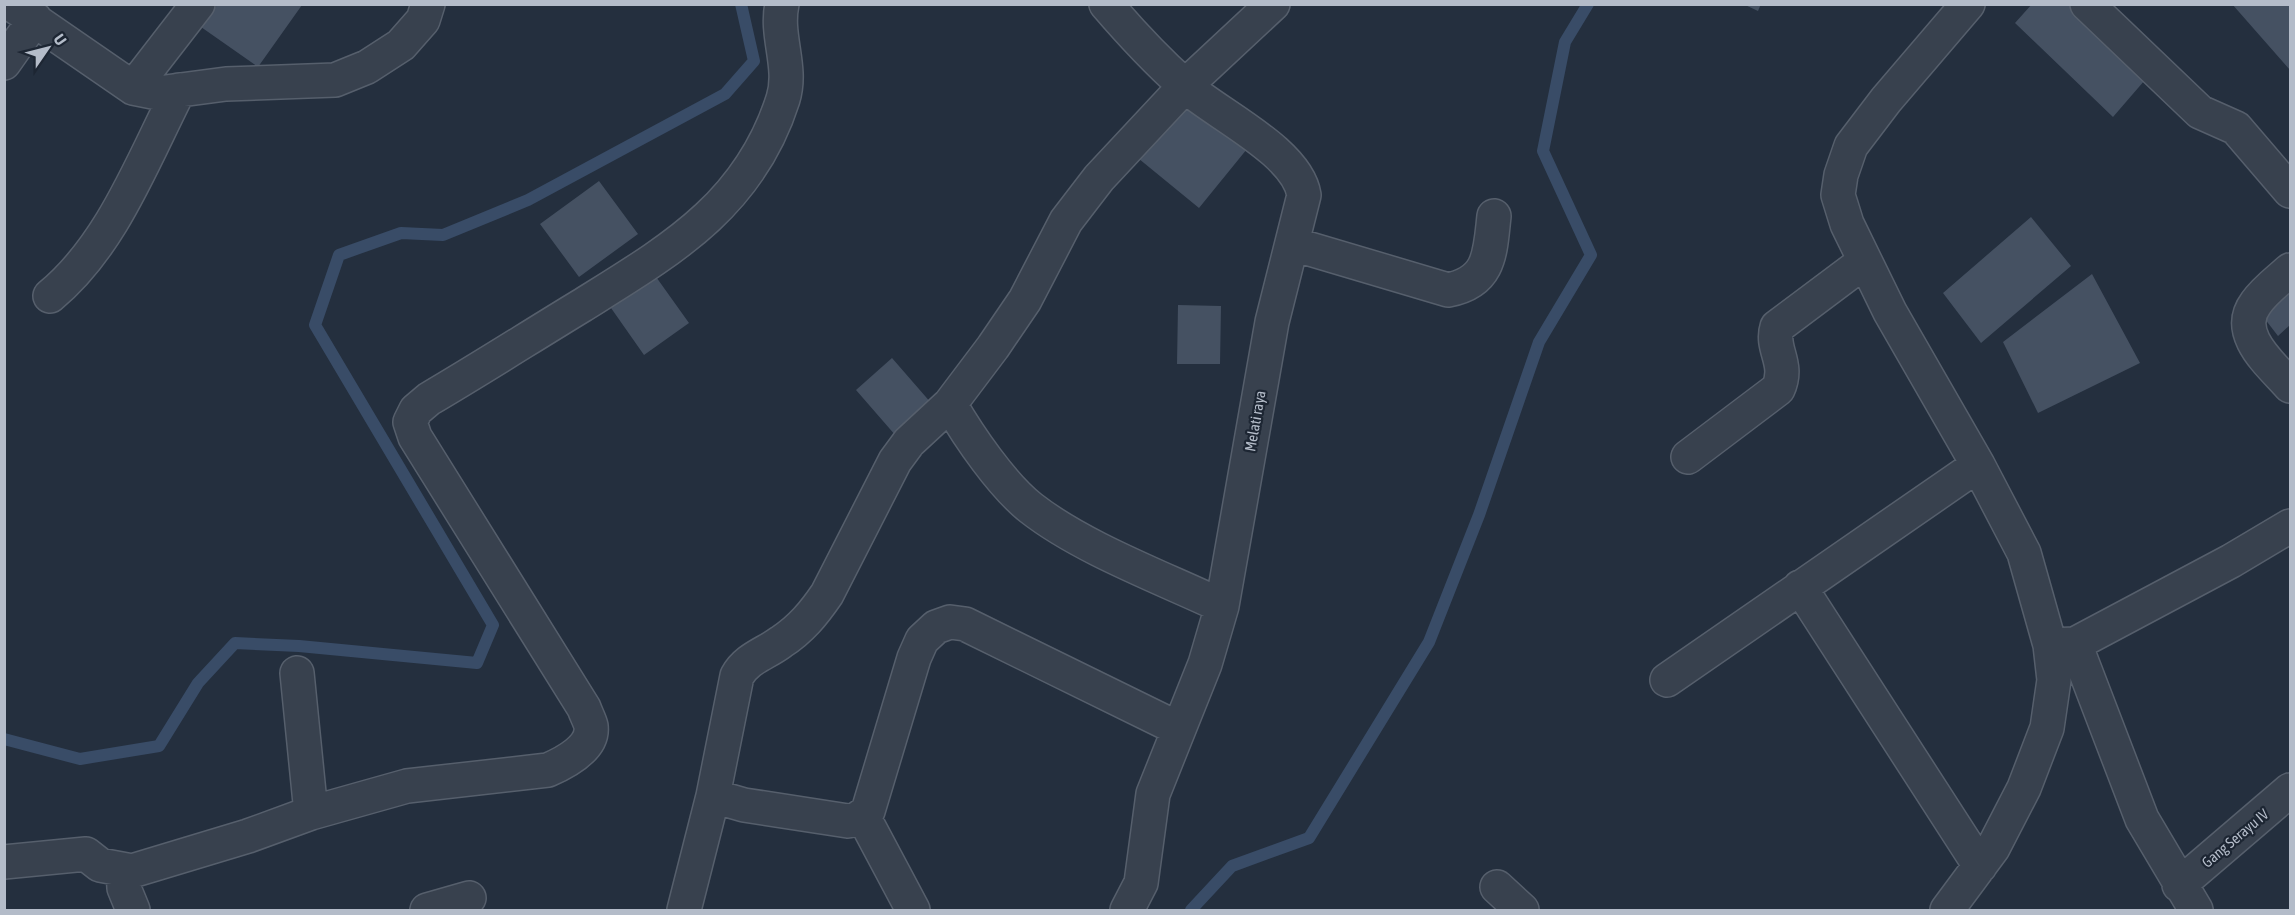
<svg xmlns="http://www.w3.org/2000/svg" width="2295" height="915" viewBox="0 0 2295 915" font-family="'Asap Condensed',sans-serif">
  <style>
    .lines { fill: none; stroke-linecap: round; stroke-linejoin: round }
    .stream { stroke: #394c67; stroke-width: 12 }
    .building { fill: #455162 }
    .minor-casing { stroke: #565f6c; stroke-width: 36 }
    .minor { stroke: #38414e; stroke-width: 33 }
    .labels { text-anchor: middle; dominant-baseline: central; stroke-width: 4.5; stroke-linejoin: round; paint-order: stroke }
    .street-label { font-size: 15px; fill: #b4bcc9; stroke: #1d2633 }
  </style>
  <rect width="100%" height="100%" fill="#242f3e"/>
  <g class="lines">
    <path class="stream" d="M4,739L80,759L159,746L198,683L235,643L299,646L477,663L493,625L315,325L339,255L401,233L443,235L528,200L725,94L754,61L741,4
      M1191,910L1232,866L1309,838L1429,642L1479,515L1539,342L1591,255L1543,151L1565,42L1588,4"/>
  </g>
  <path class="building" d="M1743,4H1761L1758,11Z
    M2032,4H2078L2151,73L2113,117L2015,23Z
    M2232,4H2290V70Z
    M217,5H302L258,67L201,27Z
    M1180,95L1247,149L1199,208L1133,154Z
    M599,181L638,234L579,277L540,224Z
    M2031,217L2071,266L1981,343L1943,293Z
    M649,267L689,323L644,355L604,298Z
    M2092,274L2140,363L2038,413L2003,342Z
    M2290,283V325L2278,336L2258,310Z
    M1178,305L1221,306L1220,364H1177Z
    M892,358L932,404L896,436L856,390Z"/>
  <g class="lines">
    <g class="minor-casing">
      <path id="minor" d="M11,4L133,88L158,93L226,84L335,80L367,67L401,45L423,20L428,4
        M1106,4C1130,32 1156,60 1184,85C1216,114 1297,151 1304,195L1272,322L1222,606L1205,664L1153,794L1141,883L1127,910
        M2087,4L2200,112L2236,128L2290,191
        M4,63L35,19
        M133,88L198,4
        M1293,244L1448,290C1491,282 1490,252 1494,216
        M2290,270C2279,280 2265,290 2256,303C2233,334 2271,364 2290,386
        M50,296C112,245 143,160 179,90
        M950,404C969,437 1002,485 1031,508C1082,548 1163,578 1222,606
        M1688,457L1778,389C1790,363 1770,349 1777,327L1865,261
        M1800,587L1980,866
        M2075,644L2231,561L2290,526
        M2050,645L2075,644L2142,819L2196,910
        M297,673L311,813
        M1667,680L1978,465
        M713,796L737,676C747,658 765,654 781,642C801,629 814,613 827,594L895,461L909,442L950,404L993,347L1025,300L1066,221L1099,178L1185,86L1273,4
        M863,816L913,910
        M4,862L86,854L100,865L132,871L248,836L311,813L407,786L548,770C564,763 594,748 591,726C590,721 586,714 584,708L415,437L410,422L416,410L429,399C480,369 530,337 581,306C669,251 749,206 783,99C793,67 775,36 782,4
        M123,871L124,888L133,910
        M2179,885L2290,790
        M1497,887L1522,910
        M427,910L469,898
        M684,910L713,796L744,805L848,821L857,819L868,811L914,658L922,640L936,627L950,622L965,624L1179,729
        M1947,910L1993,848L2024,788L2047,728L2054,680L2050,645L2024,553L1978,465L1890,312L1847,224L1838,195L1841,175L1851,146L1886,100L1968,4"/>
    </g>
    <use href="#minor" class="minor"/>
  </g>
  <g class="labels">
    <g class="street-label">
      <text transform="translate(1255 421) rotate(-80)">Melati raya</text>
      <text transform="translate(2235 838) rotate(-40)">Gang Serayu IV</text>
    </g>
  </g>
  <rect width="2295" height="915" fill="none" stroke="#b4bcc9" stroke-width="12"/>
  <g transform="translate(48 48) rotate(55)" stroke="#1d2633" stroke-width="4.5" paint-order="stroke">
  <path d="M0-4.5L10 22L0 15L-10 22Z" fill="#b4bcc9"/>
  <text y="-9" font-size="16" font-weight="bold" text-anchor="middle" fill="#b4bcc9">U</text>
  </g>
</svg>
